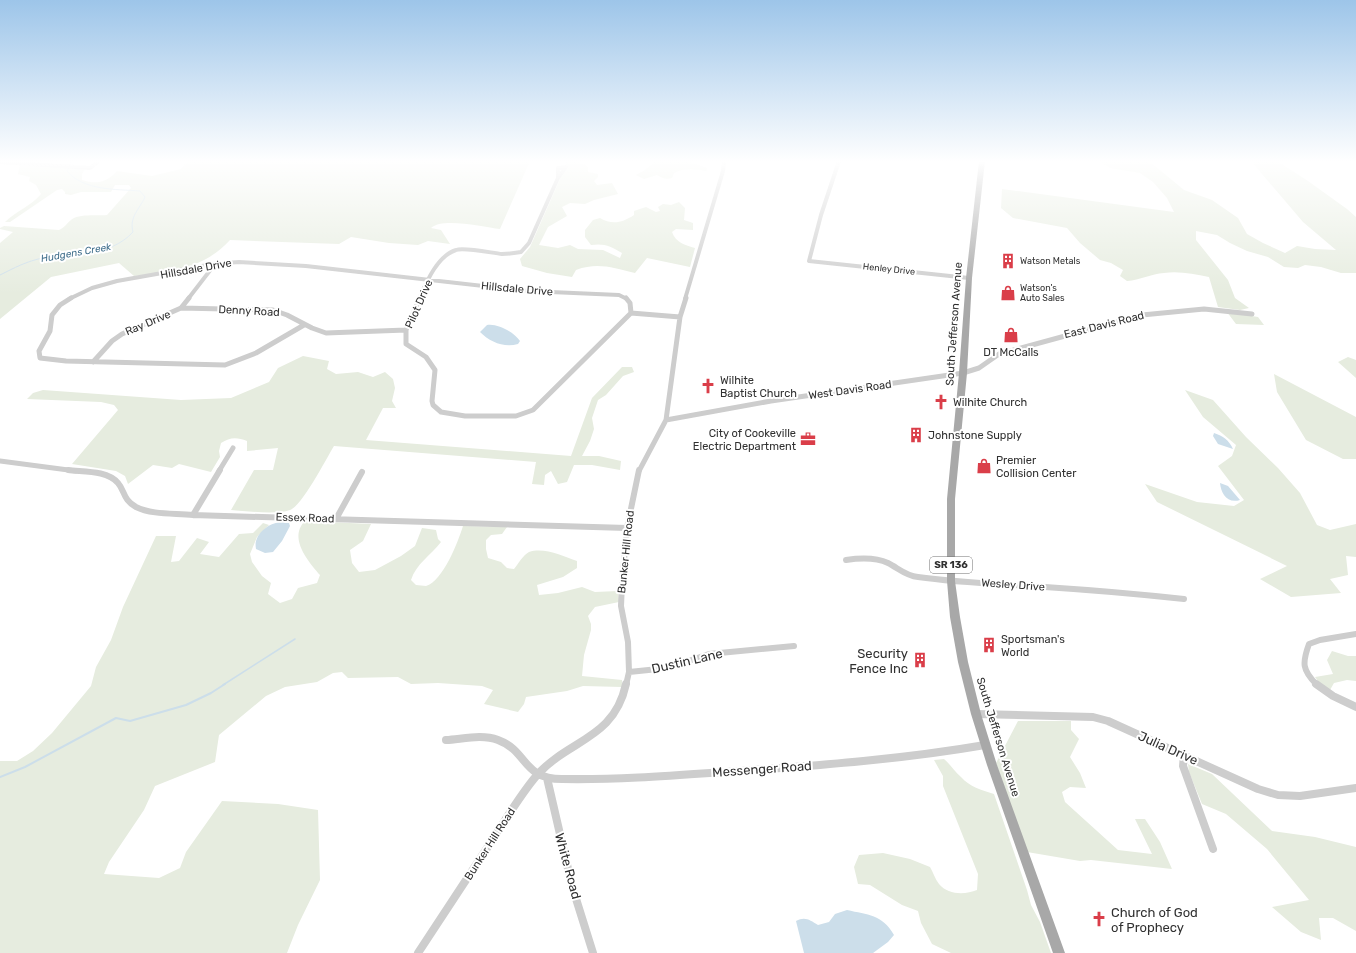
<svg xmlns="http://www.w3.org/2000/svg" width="1356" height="953" viewBox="0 0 1356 953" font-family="Rubik,sans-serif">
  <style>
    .green { fill: #e6ecdf }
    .water { fill: #ccdeea }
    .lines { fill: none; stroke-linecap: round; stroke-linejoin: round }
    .stream-far2 { stroke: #ccdeea; stroke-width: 1 }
    .stream-far1 { stroke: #ccdeea; stroke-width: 1.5 }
    .stream { stroke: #ccdeea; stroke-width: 2 }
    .street-far3 { stroke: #cdcdcd; stroke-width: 4 }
    .street-far2 { stroke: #cdcdcd; stroke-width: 5 }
    .street-far1 { stroke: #cdcdcd; stroke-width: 6 }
    .street { stroke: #cdcdcd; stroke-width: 8 }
    .primary { fill: #a8a8a8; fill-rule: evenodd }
    .labels { text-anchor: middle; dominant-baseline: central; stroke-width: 4; stroke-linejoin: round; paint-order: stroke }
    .far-poi-label { font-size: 9px; fill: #303030; stroke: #fff; text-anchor: start }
    .far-street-label { font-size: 9px; fill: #303030; stroke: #fff }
    .far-water-label { font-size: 10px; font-style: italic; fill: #42708d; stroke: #fff }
    .shield { fill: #fff; stroke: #6e6e6e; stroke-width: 1 }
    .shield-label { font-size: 10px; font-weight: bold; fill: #303030 }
    .street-label { font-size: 11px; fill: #303030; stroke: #fff }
    .poi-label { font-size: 11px; fill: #303030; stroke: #fff; text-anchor: start }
    .near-poi-label { font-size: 13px; fill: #303030; stroke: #fff; text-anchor: end }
    .near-street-label { font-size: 13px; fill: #303030; stroke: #fff }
  </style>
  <rect width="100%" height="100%" fill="#fff"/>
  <path class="green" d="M188,161H530L500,229C484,227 442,217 431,228L441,230L450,244L428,241L418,245L389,243L351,237L339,244L230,240C203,269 171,272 134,276L119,263L51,277L0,319V243L13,232L0,229V228L4,226L59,230C66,227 68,221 74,218C83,214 98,216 107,215L131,188L129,185H115L111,192H81L71,195L65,194V192L62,189L57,190L10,222H5C16,211 31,206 41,194L36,185L29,181L30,177L18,174L20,165L85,169L82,174V180C97,185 107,182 117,171L152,176L181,169Z
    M564,161C574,161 580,161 588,167V172L598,174V177L594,181L597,185L612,183L618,194L594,200L585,204L570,203L562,207L567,216L548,227L539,245L558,248L570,245L578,249L603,250L620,258L622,253C611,246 604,243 591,245L585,237V230L593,220L600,218C612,225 622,223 634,215V211L646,207L656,212L660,211L658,207L663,204L671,205L679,202L685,208L684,220L693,223V230L676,229L672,232C676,243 685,245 695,248L690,267L647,258L635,273C613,268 598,262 576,270L572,277L547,273L522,266L520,259L530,247L560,179L568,168Z
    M653,161H689L707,168L706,171C695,169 684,168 674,173L672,178C665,180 663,178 657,175L644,179L636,175L645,170L653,163Z
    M1089,161H1149L1184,190L1212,200L1238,218L1247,234L1263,243L1285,253L1297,246L1315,249L1336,250L1303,222L1251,161H1277L1308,181L1347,209L1356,217V273H1341L1321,267L1305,265L1298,268L1284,267L1268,257L1247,251L1230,243L1217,235L1196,231V240L1228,280L1235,298L1249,308L1240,310L1218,307L1209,277C1194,274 1179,271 1164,273C1151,274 1140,280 1127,281L1120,276L1123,270L1111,263L1100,260L1080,243L1067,228L1013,218L1001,208L1002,189L1174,212L1167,198L1153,182L1140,173L1110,168L1100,162Z
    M1227,312L1258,317L1264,325L1236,324Z
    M303,356L329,361L327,369L336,374L358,372L373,377L385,372L393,379L395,388L392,401L396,408H383L366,440L571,456L592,398L622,367H632L634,372L623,376L606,395L598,400L592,418L594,429L590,441L582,456H599L621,461L620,470L592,465H574L567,482L558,484L551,471L545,475L544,485L532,484L536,462L334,446C326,459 302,506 290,510C276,515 246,511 231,510L254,470H273L278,448L247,451V441C237,437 230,437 221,443L219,451L220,457L211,472L179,464L172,468L153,465L128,484L125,476L116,471L72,464L118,410L114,405L101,402L27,399L33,393L43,390L181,400L231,398L269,382L278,368Z
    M1348,357L1356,360V378L1338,362Z
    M1274,374L1356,417V459H1343L1306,440L1277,392Z
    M1185,390L1213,400L1246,437L1278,468L1300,493L1317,525L1330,530L1356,524V557L1346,556L1348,575L1330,579L1341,593L1291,597L1260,579L1287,566L1157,502L1145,484L1197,502L1234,506L1244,500L1218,466L1232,456L1236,445L1203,417Z
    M305,521L371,524L363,541L350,550L352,563L359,572L375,570L401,556L415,546L422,528L436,530L438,539L441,542C431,555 416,564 411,580L416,585C419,585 423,586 426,586C443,581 458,542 463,526L507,527L502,534L491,535L486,540V549L488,558L501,562L507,568L514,569C518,564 523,555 529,552C544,547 563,556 577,561V568L563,577L537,585L539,595L558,593L582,587L595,592L618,591L619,602L595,607L588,616L591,624V630L584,655L582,676L622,680V687L583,686L567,691L526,697L524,704L518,712L484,704L493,690L482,686L438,683L411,684L398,677L348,678L342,672L333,673L317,682L285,687L266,696L219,735L215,762L155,786L144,810L109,862L104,874L159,878L180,868L186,852L222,801L278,804L318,810L320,880L298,925L287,953H0V761H17L33,751L52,733L91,686L96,667L111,640L123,607L156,536H176L171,562L179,561L197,538L209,542L200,554L219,557L239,534L253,533L263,523L269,525L257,537L250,554L252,562L262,576L271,583L268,594L280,603L292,599L298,588L317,583L320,575C308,561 288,538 305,521Z
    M1332,651L1348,656H1356V681L1347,680L1334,683L1330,690L1320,684L1315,677L1333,674L1327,660Z
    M1018,721H1071V730L1079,739L1070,757L1080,773L1086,788L1070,787L1062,792L1065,802L1118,850L1152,854L1135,819H1145L1160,842L1172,869L1091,860L1080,861L1027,852L996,763Z
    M944,759C951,765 954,771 961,777C970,787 981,790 994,794L1027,890L1031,905L1040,922L1051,953H951L932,944L921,923L918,911L902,905L870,885L858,884L854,867L859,855L883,853L910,859L930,867C933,872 935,879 939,884C948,895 965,895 977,890L978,874L943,786V776L934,760Z
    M1188,764L1212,774L1272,831L1315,837L1356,847V931L1333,918H1319L1321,940L1301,932L1272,907L1309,900L1267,849L1226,814L1202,804L1189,772Z"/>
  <path class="water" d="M487,325C497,323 514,332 520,341L518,344C504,348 490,342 480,332Z
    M1214,433C1223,436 1229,440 1233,449L1218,444L1213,436Z
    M1220,483L1228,486L1240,500C1227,504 1221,493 1220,483Z
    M281,522L289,523L290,526L282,541L273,552L265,553L256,549C253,535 268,523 281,522Z
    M847,910C868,915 882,914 894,935L888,942L873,953H804L796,921C805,916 810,920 818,925L829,922L835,914Z"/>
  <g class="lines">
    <path class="stream-far2" d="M0,275C14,268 27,261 43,258C74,253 110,257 133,232C129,217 139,210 145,197L140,191C116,189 84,191 67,171L71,161"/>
    <path class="stream-far1" d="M223,685L295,639"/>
    <path class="stream" d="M0,777L25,767L116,718L130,721L186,705L211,693L225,684"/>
    <path class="street-far3" d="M839,161L821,215L809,261L969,278
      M0,162L90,168L99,161
      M566,167L558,178V168Z
      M69,299L92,288L117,281L213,264L239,262L306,266L528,291L619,295L627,299
      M188,299L215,264
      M419,299C426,283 437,256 456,250C464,247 492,253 502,254C508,254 515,253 521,252L529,243L558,178
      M685,299L723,171L724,161"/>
    <path class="street-far2" d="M71,298L60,305L52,315L50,331L39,351L40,358L66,361L225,365L256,353L304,325
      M420,298L406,330V344L426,357L435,370L432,401L433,405L441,412L465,416H516L533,410L631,313
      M626,298L630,303L631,313L680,317
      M181,308L273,310L287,315L312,328L326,333L406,330
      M93,362L112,341L122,334L181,308L189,298
      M666,420L771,401L963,373L979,368L999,354L1142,315L1204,309L1252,314
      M0,461L76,471
      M219,471L233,448
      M639,471L666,420L680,317L686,298"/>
    <path class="street-far1" d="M68,470C83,472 107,470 118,483C125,491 123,500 136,507C152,515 175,513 193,515L627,528
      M193,515L220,470
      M336,519L362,472
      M846,560C860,558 875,557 888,563C898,568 906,576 918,577C960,583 1002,584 1045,587C1091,590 1138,594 1184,599
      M629,672L668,668L709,654L794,646
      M626,685L629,672L628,642L621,606L622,583L627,528L639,470
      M1317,685C1302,670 1302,663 1309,644L1320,640L1356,634"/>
    <path class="street" d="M1316,684L1333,696L1356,707
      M976,714L1093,717L1108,721L1258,789L1278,795L1300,796L1356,788
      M446,740C463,739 482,734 498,740C528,751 522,779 562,779C622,780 681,775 741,771C823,765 904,759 985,745
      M1184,755L1183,766L1213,849
      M547,778L572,886L593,953
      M418,953C443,915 468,877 493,839C506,819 522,792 538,774C570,739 614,739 626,684"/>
    <path class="primary" d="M979,161H985L972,278L967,373L955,499V581L960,617L968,662L981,714L997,765L1065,953H1053L987,765L971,714L958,662L950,617L947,581V499L959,373L966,278Z"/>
  </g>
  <linearGradient id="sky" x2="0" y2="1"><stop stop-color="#9dc5e9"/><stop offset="0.55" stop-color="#fff"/><stop offset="1" stop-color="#fff" stop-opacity="0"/></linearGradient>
  <rect width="1356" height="294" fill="url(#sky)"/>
  <defs>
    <g id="building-bare" transform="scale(1.2)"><path d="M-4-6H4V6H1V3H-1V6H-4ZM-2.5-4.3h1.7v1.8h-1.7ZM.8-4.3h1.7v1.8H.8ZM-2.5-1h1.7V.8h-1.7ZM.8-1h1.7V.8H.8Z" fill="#da3e49" stroke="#fff" stroke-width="2.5" paint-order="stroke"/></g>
    <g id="shop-bare" transform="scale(1.2)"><path d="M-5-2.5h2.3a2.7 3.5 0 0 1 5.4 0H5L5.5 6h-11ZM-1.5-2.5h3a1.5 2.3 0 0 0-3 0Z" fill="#da3e49" stroke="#fff" stroke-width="2.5" paint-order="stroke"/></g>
    <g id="church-bare" transform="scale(1.2)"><path d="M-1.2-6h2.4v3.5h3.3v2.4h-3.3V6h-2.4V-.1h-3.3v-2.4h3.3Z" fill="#da3e49" stroke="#fff" stroke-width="2.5" paint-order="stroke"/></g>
    <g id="office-bare" transform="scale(1.2)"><path d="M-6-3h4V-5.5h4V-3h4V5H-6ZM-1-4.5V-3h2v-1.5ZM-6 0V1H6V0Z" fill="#da3e49" stroke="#fff" stroke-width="2.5" paint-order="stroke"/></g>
  </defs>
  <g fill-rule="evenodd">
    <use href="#building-bare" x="1008" y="261"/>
    <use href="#shop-bare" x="1008" y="293"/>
    <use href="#shop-bare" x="1011" y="335"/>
    <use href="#church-bare" x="708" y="386"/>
    <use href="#church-bare" x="941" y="402"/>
    <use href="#building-bare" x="916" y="435"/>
    <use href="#office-bare" x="808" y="439"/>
    <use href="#shop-bare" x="984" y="466"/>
    <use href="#building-bare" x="989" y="645"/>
    <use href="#building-bare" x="920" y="660"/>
    <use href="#church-bare" x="1099" y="919"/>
  </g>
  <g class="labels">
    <g class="far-poi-label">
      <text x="1020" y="261">Watson Metals</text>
      <text x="1020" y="288">Watson's<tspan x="1020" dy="10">Auto Sales</tspan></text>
    </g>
    <g class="far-street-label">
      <text transform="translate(889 269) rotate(6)">Henley Drive</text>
    </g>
    <g class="far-water-label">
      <text transform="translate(76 253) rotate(-10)">Hudgens Creek</text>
    </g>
    <rect class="shield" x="930" y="557" width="42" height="16" rx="3"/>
    <g class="shield-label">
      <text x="951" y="565">SR 136</text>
    </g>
    <g class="street-label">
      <text transform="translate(196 269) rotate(-10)">Hillsdale Drive</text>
      <text transform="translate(517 289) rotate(5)">Hillsdale Drive</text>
      <text transform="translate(419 304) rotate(-66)">Pilot Drive</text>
      <text transform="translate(249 311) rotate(3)">Denny Road</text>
      <text transform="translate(148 323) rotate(-23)">Ray Drive</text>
      <text transform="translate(954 324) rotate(-86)">South Jefferson Avenue</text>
      <text transform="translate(1104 325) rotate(-14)">East Davis Road</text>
      <text transform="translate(850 390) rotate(-8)">West Davis Road</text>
      <text transform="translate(305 518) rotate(2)">Essex Road</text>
      <text transform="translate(626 552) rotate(-84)">Bunker Hill Road</text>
      <text transform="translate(1013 585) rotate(4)">Wesley Drive</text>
      <text transform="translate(998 737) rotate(73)">South Jefferson Avenue</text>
      <text transform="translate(490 844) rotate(-57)">Bunker Hill Road</text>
    </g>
    <g class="poi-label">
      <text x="1011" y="352" text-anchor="middle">DT McCalls</text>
      <text x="720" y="380">Wilhite<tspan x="720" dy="13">Baptist Church</tspan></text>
      <text x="953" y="402">Wilhite Church</text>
      <text x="796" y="433" text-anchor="end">City of Cookeville<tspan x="796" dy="13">Electric Department</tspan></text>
      <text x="928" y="435">Johnstone Supply</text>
      <text x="996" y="460">Premier<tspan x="996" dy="13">Collision Center</tspan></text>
      <text x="1001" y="639">Sportsman's<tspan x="1001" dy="13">World</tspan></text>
    </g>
    <g class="near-poi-label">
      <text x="908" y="653">Security<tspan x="908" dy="15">Fence Inc</tspan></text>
      <text x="1111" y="912" text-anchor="start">Church of God<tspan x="1111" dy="15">of Prophecy</tspan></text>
    </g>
    <g class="near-street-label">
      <text transform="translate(687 661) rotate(-13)">Dustin Lane</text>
      <text transform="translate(1168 748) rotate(24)">Julia Drive</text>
      <text transform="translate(762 769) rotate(-4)">Messenger Road</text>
      <text transform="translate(568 866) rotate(75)">White Road</text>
    </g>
  </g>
</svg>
